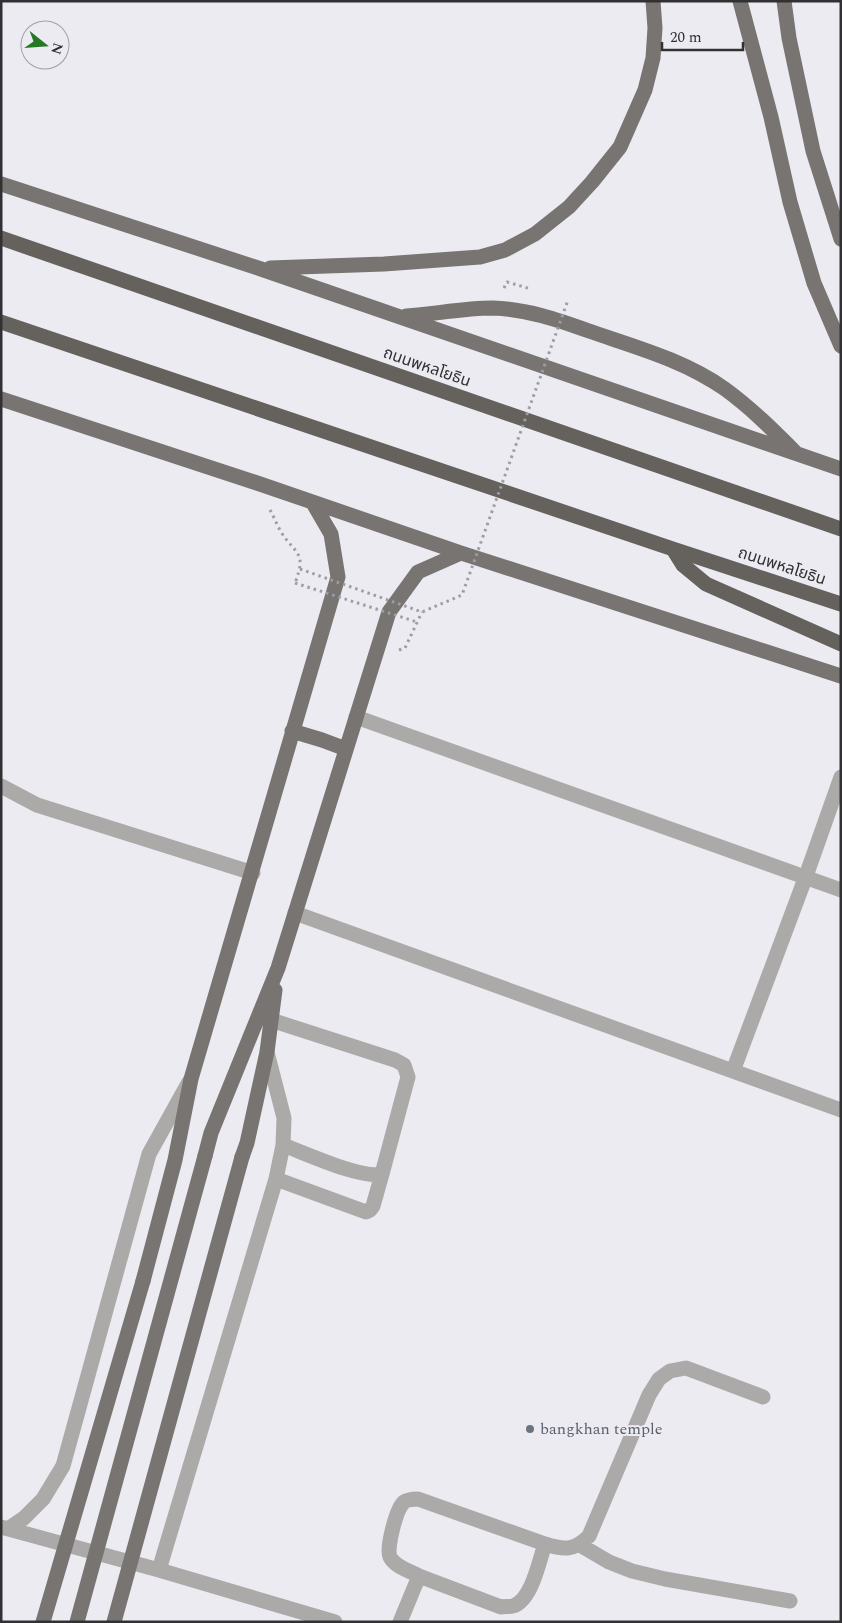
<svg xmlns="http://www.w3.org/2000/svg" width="842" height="1623" viewBox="0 0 842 1623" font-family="Spectral,'Noto Sans Thai',serif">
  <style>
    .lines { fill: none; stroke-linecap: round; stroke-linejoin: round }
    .path { stroke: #9d9da2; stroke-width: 3; stroke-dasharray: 2.5 4; stroke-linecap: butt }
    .minor { stroke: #acaaa9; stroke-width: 15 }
    .major { stroke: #787471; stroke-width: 15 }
    .highway { stroke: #65615d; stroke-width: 15 }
    .path-bridge { stroke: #9d9da2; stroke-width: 3; stroke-dasharray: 2.5 4; stroke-linecap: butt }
    .major-bridge { stroke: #787471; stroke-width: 15 }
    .worship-dot { fill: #6b7280; stroke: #ebebf1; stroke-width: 2 }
    .labels { text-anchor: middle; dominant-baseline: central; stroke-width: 4; stroke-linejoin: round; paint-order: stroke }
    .street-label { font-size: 16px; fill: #313134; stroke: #ebebf1 }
    .worship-label { font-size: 16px; fill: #5b616d; stroke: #ebebf1; text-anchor: start }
  </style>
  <rect width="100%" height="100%" fill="#ebebf1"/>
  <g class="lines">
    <path class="path" d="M504,288L507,282L531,289
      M270,510C274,517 277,525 281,532C296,555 307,552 295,583
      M399,650L405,648L422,612"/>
    <path class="minor" d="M356,717L841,890
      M1,786L37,805L253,873
      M295,913L841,1110
      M271,1020L395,1060L404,1065L408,1077L382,1174C361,1179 305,1153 283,1145
      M733,1071L806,876L841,777
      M276,1179L366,1212L370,1210L373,1206L382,1174
      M1,1527L159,1570L276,1179L283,1145L284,1118L267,1052
      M8,1529L24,1518L43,1499L63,1466L149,1154L189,1082
      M580,1545L609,1562L632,1571L665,1579L790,1601
      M159,1570L335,1622
      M419,1576L501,1607C505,1606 510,1607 513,1606C532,1600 539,1561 545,1544
      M400,1622L419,1576C410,1571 395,1567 390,1557C386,1549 396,1509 404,1502C408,1499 413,1499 418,1499L545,1544C564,1550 574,1551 589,1536L649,1395L659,1379L670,1371L686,1368L763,1397"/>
    <path class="major" d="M740,1L771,117L790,202L814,283L841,346
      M784,1L789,38L813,151L841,239
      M1,184L261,269L841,469
      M270,268L384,264L480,257L505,250L535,234L569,207L592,182L620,147L645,90L653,58L655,28L653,1
      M406,316C435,314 464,308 493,308C527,309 558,320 589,331C635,347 684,360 725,389C751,408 773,430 795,452
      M1,399L257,483L461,553L841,676
      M292,731L322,740L346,749
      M205,1156L211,1133L278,968L389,612L418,572L461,553
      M242,1157L247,1143L267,1052L275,990
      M143,1281L175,1160L191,1079L338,577L331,534L313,503"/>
    <path class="highway" d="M1,238L841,529
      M1,322L673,549L841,604
      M673,549L683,565L706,584L841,644"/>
    <path class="path-bridge" d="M300,569L422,612L462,595L568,300
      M295,583L417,622"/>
    <path class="major-bridge" d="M43,1622L143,1281
      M77,1622L205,1156
      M114,1622L242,1157"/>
  </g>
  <circle class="worship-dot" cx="530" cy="1429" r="5"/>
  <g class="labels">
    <g class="street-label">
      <text transform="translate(427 367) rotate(19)">ถนนพหลโยธิน</text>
      <text transform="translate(782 566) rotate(18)">ถนนพหลโยธิน</text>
    </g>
    <g class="worship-label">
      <text x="540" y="1429">bangkhan temple</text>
    </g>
  </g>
  <rect width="842" height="1623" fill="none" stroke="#313134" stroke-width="5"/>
  <g transform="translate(45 45) rotate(107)"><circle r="24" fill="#ebebf1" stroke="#a1a1a5"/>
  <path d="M0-4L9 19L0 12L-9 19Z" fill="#257924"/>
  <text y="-8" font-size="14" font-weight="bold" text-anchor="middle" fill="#313134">N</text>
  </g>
  <path d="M662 42v8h81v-8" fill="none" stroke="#313134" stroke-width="2.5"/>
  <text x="670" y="42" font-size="15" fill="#313134" stroke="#ebebf1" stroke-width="4" paint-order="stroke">20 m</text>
</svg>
